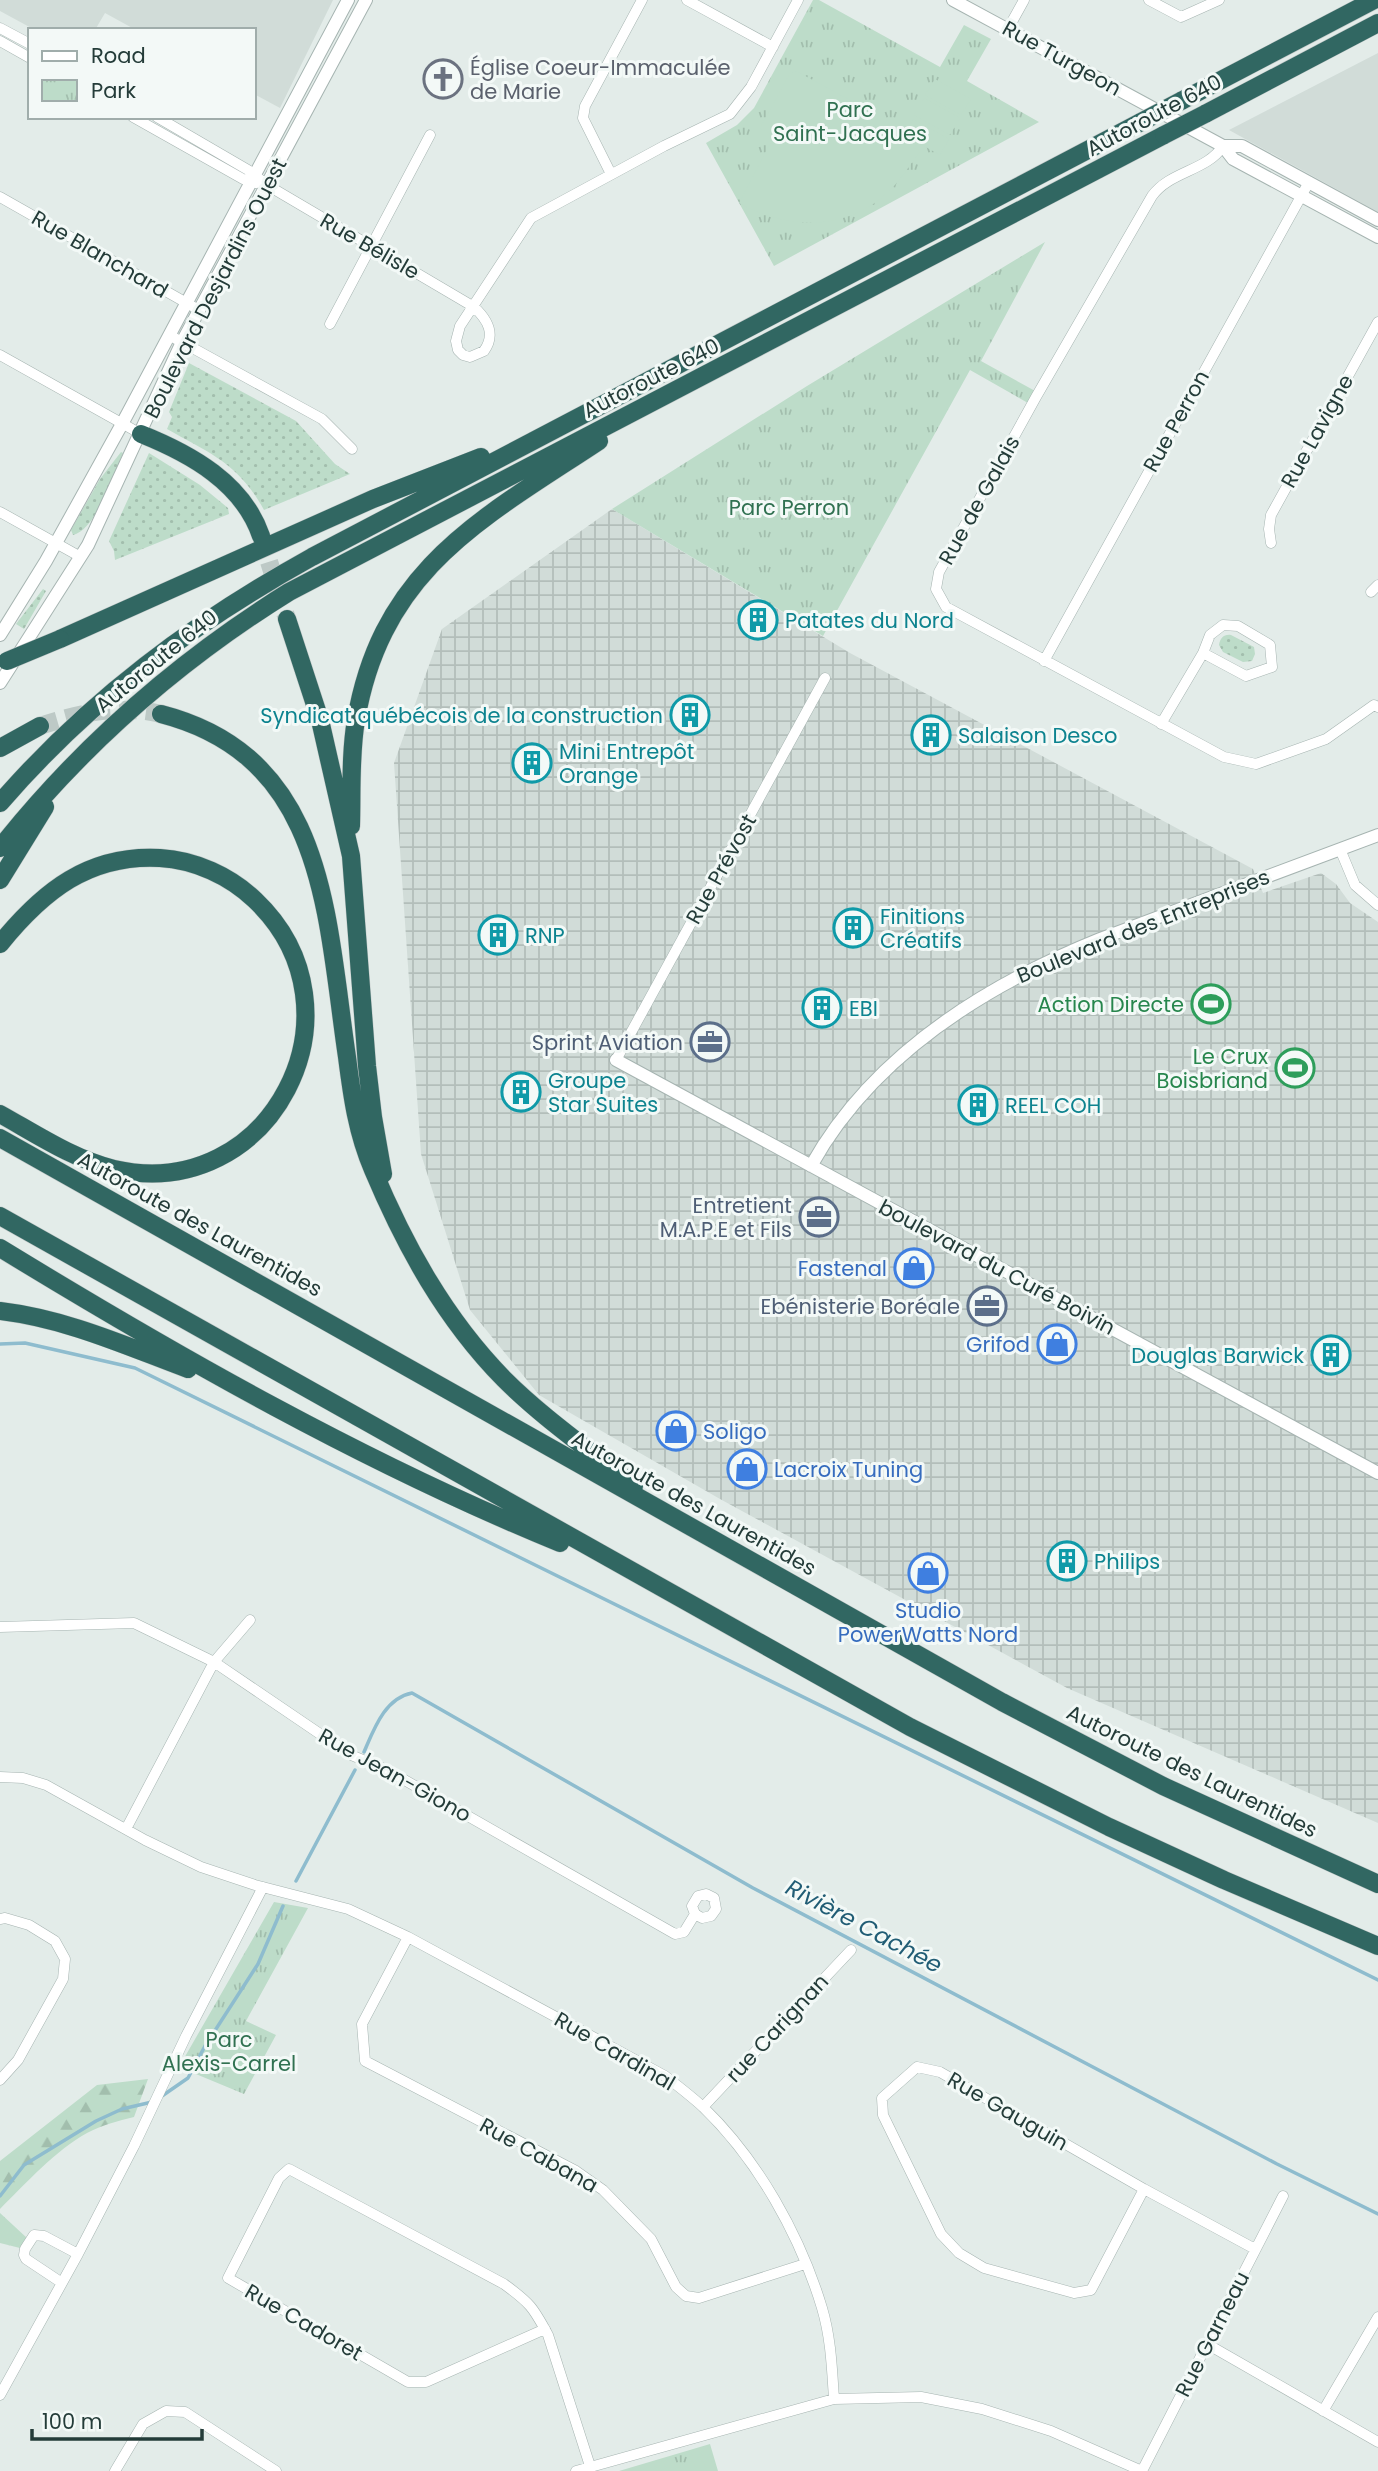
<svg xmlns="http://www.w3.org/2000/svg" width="1378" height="2471" viewBox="0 0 1378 2471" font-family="Poppins,sans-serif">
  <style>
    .built { fill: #d1dcd8 }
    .industrial { fill: url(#industrial-grid) }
    .grass { fill: url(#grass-dots) }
    .forest { fill: url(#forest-firs) }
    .park { fill: url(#park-tufts) }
    .garden { fill: #bddcc9 }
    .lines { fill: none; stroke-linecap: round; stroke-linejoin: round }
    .stream { stroke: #8ebcce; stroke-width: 3.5 }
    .motorway-tunnel { stroke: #bdc9c6; stroke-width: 18; stroke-dasharray: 18 9; stroke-linecap: butt }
    .minor-casing { stroke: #a6b4b1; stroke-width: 11 }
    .tertiary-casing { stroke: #a6b4b1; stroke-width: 14 }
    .motorway-casing { stroke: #c2c8c8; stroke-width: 19 }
    .minor { stroke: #fff; stroke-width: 10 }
    .tertiary { stroke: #fff; stroke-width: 12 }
    .motorway { stroke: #316762; stroke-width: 18 }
    .motorway-bridge-casing { stroke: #c2c8c8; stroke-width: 19; stroke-linecap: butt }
    .motorway-bridge { stroke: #316762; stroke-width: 18 }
    .labels { text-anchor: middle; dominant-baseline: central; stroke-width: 6; stroke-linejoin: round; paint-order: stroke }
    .street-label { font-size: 21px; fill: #243c39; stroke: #f3f9f7 }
    .worship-label { font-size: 21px; fill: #5b616d; stroke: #f3f9f7; text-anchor: start }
    .park-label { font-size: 21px; fill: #307151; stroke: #f3f9f7 }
    .culture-label { font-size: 21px; fill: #0d838f; stroke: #f3f9f7; text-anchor: start }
    .leisure-label { font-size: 21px; fill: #27864d; stroke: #f3f9f7; text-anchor: end }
    .service-label { font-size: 21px; fill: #4e5e75; stroke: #f3f9f7; text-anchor: end }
    .shop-label { font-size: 21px; fill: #366cbe; stroke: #f3f9f7; text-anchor: end }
    .water-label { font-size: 23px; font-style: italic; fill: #215d75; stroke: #f3f9f7 }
  </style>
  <defs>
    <pattern id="industrial-grid" width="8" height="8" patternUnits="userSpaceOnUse" patternTransform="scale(1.75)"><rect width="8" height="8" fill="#d1dcd8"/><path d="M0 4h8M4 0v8" fill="none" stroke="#b3beba"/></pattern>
    <pattern id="grass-dots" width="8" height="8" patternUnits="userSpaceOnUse" patternTransform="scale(1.75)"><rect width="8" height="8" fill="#bddcc9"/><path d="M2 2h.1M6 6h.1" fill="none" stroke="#a2bead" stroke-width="1.8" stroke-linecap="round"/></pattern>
    <pattern id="forest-firs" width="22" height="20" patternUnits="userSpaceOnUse" patternTransform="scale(1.75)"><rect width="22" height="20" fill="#bddcc9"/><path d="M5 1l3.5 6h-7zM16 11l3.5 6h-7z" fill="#a2bead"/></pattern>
    <pattern id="park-tufts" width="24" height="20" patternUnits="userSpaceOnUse" patternTransform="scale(1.75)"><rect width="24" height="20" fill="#bddcc9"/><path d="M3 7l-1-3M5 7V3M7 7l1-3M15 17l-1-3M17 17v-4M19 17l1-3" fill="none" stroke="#a2bead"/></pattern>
  </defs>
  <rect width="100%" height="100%" fill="#e3ece9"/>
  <path class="built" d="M0,0H333L280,108L254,94V30H136L105,13L95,30H35L0,11Z
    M1378,53V212L1229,130Z"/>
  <path class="industrial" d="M612,509L850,653L1253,869L1263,893L1321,873L1336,884L1350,903L1378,922V1823L1067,1688L720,1499L539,1395L470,1310L421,1154L394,763L442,629Z"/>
  <path class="grass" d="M189,363L296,421L335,464L350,474L264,510C238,463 211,454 167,429L172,417L169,412Z
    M121,452L123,453C114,474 96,530 73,535L71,530L100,479Z
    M149,453L200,485L228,508L229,514L115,560L114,551L109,541Z
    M43,589L46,591L24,629L16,624Z
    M1231,635L1254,647L1255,654L1252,661L1243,662L1223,652L1219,645C1220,638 1224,634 1231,635Z"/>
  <path class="forest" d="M148,2079L134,2117C118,2121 102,2125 87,2133C57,2149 24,2185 0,2209V2161L97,2085Z"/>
  <path class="park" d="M813,0H819L940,67L964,25L991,39L967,81L1039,122L774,266L706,143L737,125L754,108Z
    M1045,242L981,361L1037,392L1028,403L970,370L823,636L612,509L807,386Z
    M274,1902L308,1908L246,2021L276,2035L244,2094L179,2067Z
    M0,2213L27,2238L24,2249L0,2243Z
    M710,2444L718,2471H619Z"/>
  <path class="garden" d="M796,71L863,107L859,116L920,151C909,166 900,182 886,194C844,232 786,229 739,203L774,136L760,128L790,73Z
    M935,79L971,99L961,115L925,95Z
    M924,98L960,118L950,135L914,115Z
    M913,119L949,139L940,155L904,135Z"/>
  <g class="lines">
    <path class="stream" d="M0,1344L25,1343L135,1368L1378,1980
      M364,1752C374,1729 385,1698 412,1693L753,1888L1277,2164L1378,2214
      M296,1881L355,1770
      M162,2096L188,2078L205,2046L258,1964L283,1906
      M0,2196L24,2165L96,2121L122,2109L152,2102"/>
    <path class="motorway-tunnel" d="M261,536L287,619
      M40,726C80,713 119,704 161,714"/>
    <g class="minor-casing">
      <path id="minor" d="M687,0L773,47
        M1149,0L1181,17L1219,0
        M0,28L30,44
        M1008,29L1024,0
        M0,41L30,58
        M133,117L243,179L256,183
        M157,117L248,170L267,185L474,307C488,320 496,334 484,351L470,357L463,355L458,350L456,341L460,326L531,218L664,146L730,114L751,87L798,0
        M1223,146C1207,171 1170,171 1152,196L1036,397L939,572L936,589L946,607L1224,757L1256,764L1326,739L1374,705L1378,707
        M611,174L583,118L585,106L642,0
        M0,197L199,310
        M330,324L430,135
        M169,335L322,419L352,449
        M0,355L141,434
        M0,512L79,556
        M1271,543L1269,529L1271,515L1378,322
        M1371,592L1378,585
        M1044,661L1309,182
        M1161,724L1203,653L1210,635L1223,625L1238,626L1270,645L1272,667L1246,676L1203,653
        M1340,849L1355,885L1378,905
        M616,1060L825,678
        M0,1627L134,1623L214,1662L351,1755L387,1770L675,1934L684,1932L695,1914L692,1906L698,1896L706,1894L714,1898L716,1909L711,1916L702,1918L695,1914
        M0,1777L23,1778L46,1785L145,1840L201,1867L255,1885L348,1909L408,1937L665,2076C678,2086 691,2096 703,2107C758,2160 800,2235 822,2308C831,2338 832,2369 834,2399
        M126,1829L214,1662L250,1620
        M0,1919L5,1918L29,1925L55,1941L65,1959L63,1979L18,2060L0,2080
        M408,1937L362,2024L365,2061L576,2171L603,2190L651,2239L676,2287L686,2296L699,2298L805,2264
        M703,2107L851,1950
        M1144,2189L1091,2290L1074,2293L984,2268L959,2253L941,2234L883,2115L882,2098L917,2067L940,2072L1144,2189L1255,2249
        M62,2283L26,2259L24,2255L25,2249L34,2235L44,2236L78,2254
        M545,2329L426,2382H408L228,2278L279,2178L289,2169L504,2284C530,2303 533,2307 548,2335L590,2466
        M1207,2344L1378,2442
        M0,2395L78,2254L134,2146L186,2036L263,1887
        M1323,2411L1378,2317
        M115,2471L143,2424L166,2411L185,2412L276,2471
        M576,2471L834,2399L921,2397L982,2409L1051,2431L1142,2471
        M1142,2471L1283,2196"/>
    </g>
    <g class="tertiary-casing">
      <path id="tertiary" d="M953,0L1223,146L1233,159L1378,237
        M1223,146H1242L1378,220
        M0,635L46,561L122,424L348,0
        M0,683L88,545L182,342L366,0
        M616,1060L1378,1473
        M811,1166C872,1056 986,985 1100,939L1378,835"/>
    </g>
    <g class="motorway-casing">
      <path id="motorway" d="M1181,101L1374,0
        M1205,114L1378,23
        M141,434C191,454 243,483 261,536
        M287,619L320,720L351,856L367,1066L373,1117L383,1174
        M60,639L373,499L481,457
        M161,714C327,757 326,916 347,1057C352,1096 357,1133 373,1170C405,1246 445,1319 504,1379C543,1418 591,1451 634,1486
        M0,748L40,726
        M0,803C90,699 193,623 312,557L1141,122
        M351,826C352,791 350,755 356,720C382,568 483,518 599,441
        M0,848C82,745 178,661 289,592L1164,135
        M0,880L45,807
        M0,944C43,891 89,854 160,858C195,860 230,876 255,900C371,1010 271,1205 114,1169C73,1159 36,1134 0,1114
        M0,1138L1002,1702L1163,1786L1378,1884
        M0,1216L910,1727L1109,1827L1224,1880L1378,1946
        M0,1248C180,1358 365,1463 560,1543
        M0,1311C67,1319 126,1346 188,1369"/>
    </g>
    <use href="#minor" class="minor"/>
    <use href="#tertiary" class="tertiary"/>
    <use href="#motorway" class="motorway"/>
    <g class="motorway-bridge-casing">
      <path id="motorway-bridge" d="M1141,122L1181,101
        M1164,135L1205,114
        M7,661L60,639"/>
    </g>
    <use href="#motorway-bridge" class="motorway-bridge"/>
  </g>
  <defs>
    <g id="church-ring" transform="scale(2.0125)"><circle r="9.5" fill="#f3f9f7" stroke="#6b7280" stroke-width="1.5"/><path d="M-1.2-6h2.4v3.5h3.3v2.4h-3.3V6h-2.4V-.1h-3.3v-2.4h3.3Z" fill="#6b7280"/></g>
    <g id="building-ring" transform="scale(2.0125)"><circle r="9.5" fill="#f3f9f7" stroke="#0f9aa8" stroke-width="1.5"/><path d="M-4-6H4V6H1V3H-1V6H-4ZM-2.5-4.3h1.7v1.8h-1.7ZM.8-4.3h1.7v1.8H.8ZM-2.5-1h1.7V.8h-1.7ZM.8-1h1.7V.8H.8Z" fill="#0f9aa8"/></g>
    <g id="stadium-ring" transform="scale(2.0125)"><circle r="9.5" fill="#f3f9f7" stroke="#2e9e5b" stroke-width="1.5"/><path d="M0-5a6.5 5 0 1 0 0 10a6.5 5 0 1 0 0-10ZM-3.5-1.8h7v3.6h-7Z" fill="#2e9e5b"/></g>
    <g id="office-ring" transform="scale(2.0125)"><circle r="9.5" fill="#f3f9f7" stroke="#5c6f8a" stroke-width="1.5"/><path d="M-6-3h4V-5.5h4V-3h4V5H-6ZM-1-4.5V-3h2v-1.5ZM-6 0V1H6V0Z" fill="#5c6f8a"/></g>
    <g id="shop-ring" transform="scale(2.0125)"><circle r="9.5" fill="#f3f9f7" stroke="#3f7fe0" stroke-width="1.5"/><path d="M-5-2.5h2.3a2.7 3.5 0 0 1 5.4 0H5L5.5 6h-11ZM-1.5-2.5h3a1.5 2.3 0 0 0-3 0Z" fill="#3f7fe0"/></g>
  </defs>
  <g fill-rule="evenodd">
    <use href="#church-ring" x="443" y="79"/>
    <use href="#building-ring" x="758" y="620"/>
    <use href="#building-ring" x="690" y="715"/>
    <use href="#building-ring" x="931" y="735"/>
    <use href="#building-ring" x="532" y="763"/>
    <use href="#building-ring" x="853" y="928"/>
    <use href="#building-ring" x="498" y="935"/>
    <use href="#stadium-ring" x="1211" y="1004"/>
    <use href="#building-ring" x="822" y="1008"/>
    <use href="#office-ring" x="710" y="1042"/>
    <use href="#stadium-ring" x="1295" y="1068"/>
    <use href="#building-ring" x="521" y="1092"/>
    <use href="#building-ring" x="978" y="1105"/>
    <use href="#office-ring" x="819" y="1217"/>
    <use href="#shop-ring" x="914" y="1268"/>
    <use href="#office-ring" x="987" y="1306"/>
    <use href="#shop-ring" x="1057" y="1344"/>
    <use href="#building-ring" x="1331" y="1355"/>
    <use href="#shop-ring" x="676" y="1431"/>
    <use href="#shop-ring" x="747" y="1469"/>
    <use href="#building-ring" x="1067" y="1561"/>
    <use href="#shop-ring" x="928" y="1573"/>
  </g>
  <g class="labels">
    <g class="street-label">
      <text transform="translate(1062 58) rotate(29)">Rue Turgeon</text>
      <text transform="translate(1154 115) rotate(-28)">Autoroute 640</text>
      <text transform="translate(370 246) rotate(30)">Rue Bélisle</text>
      <text transform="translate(100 254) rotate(30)">Rue Blanchard</text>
      <text transform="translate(215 288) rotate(-63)">Boulevard Desjardins Ouest</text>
      <text transform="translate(651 378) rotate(-27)">Autoroute 640</text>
      <text transform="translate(1176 421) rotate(-61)">Rue Perron</text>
      <text transform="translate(1317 431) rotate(-61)">Rue Lavigne</text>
      <text transform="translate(979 500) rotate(-61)">Rue de Galais</text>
      <text transform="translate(156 661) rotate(-39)">Autoroute 640</text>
      <text transform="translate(721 869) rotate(-61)">Rue Prévost</text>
      <text transform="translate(1143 926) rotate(-22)">Boulevard des Entreprises</text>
      <text transform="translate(200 1224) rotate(29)">Autoroute des Laurentides</text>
      <text transform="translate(997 1267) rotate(28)">boulevard du Curé Boivin</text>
      <text transform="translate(694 1503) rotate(29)">Autoroute des Laurentides</text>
      <text transform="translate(1192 1771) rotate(26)">Autoroute des Laurentides</text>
      <text transform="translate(395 1775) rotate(29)">Rue Jean-Giono</text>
      <text transform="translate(777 2028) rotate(-47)">rue Carignan</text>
      <text transform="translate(615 2051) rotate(30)">Rue Cardinal</text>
      <text transform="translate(1008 2111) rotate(30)">Rue Gauguin</text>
      <text transform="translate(539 2155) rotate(29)">Rue Cabana</text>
      <text transform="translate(304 2322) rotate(30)">Rue Cadoret</text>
      <text transform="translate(1212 2334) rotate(-63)">Rue Garneau</text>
    </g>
    <g class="worship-label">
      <text x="470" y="67">Église Coeur-Immaculée<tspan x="470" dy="24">de Marie</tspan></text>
    </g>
    <g class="park-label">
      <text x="850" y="109">Parc<tspan x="850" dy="24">Saint-Jacques</tspan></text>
      <text x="789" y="507">Parc Perron</text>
      <text x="229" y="2039">Parc<tspan x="229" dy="24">Alexis-Carrel</tspan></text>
    </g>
    <g class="culture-label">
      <text x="785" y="620">Patates du Nord</text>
      <text x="663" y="715" text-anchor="end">Syndicat québécois de la construction</text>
      <text x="958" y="735">Salaison Desco</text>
      <text x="559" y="751">Mini Entrepôt<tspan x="559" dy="24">Orange</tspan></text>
      <text x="880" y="916">Finitions<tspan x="880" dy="24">Créatifs</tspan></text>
      <text x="525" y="935">RNP</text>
      <text x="849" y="1008">EBI</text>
      <text x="548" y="1080">Groupe<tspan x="548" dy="24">Star Suites</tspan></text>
      <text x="1005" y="1105">REEL COH</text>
      <text x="1304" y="1355" text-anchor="end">Douglas Barwick</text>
      <text x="1094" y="1561">Philips</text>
    </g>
    <g class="leisure-label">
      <text x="1184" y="1004">Action Directe</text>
      <text x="1268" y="1056">Le Crux<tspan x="1268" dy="24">Boisbriand</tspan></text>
    </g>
    <g class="service-label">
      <text x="683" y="1042">Sprint Aviation</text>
      <text x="792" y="1205">Entretient<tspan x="792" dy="24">M.A.P.E et Fils</tspan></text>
      <text x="960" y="1306">Ebénisterie Boréale</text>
    </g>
    <g class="shop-label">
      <text x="887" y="1268">Fastenal</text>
      <text x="1030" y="1344">Grifod</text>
      <text x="703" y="1431" text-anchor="start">Soligo</text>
      <text x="774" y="1469" text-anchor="start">Lacroix Tuning</text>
      <text x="928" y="1610" text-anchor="middle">Studio<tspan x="928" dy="24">PowerWatts Nord</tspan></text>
    </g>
    <g class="water-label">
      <text transform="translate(864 1926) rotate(28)">Rivière Cachée</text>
    </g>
  </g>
  <rect x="28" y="28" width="228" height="91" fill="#f3f9f7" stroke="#a0adab" stroke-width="2"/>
  <rect x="42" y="51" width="35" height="10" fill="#ffffff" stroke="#a0adab" stroke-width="2"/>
  <text x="91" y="63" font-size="21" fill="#243c39">Road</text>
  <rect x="42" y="80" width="35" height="21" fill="url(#park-tufts)" stroke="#a0adab" stroke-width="2"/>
  <text x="91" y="98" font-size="21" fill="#243c39">Park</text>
  <path d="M32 2429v10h170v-10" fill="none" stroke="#243c39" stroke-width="3.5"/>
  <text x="42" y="2429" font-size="21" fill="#243c39" stroke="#f3f9f7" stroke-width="5" paint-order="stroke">100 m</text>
</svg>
